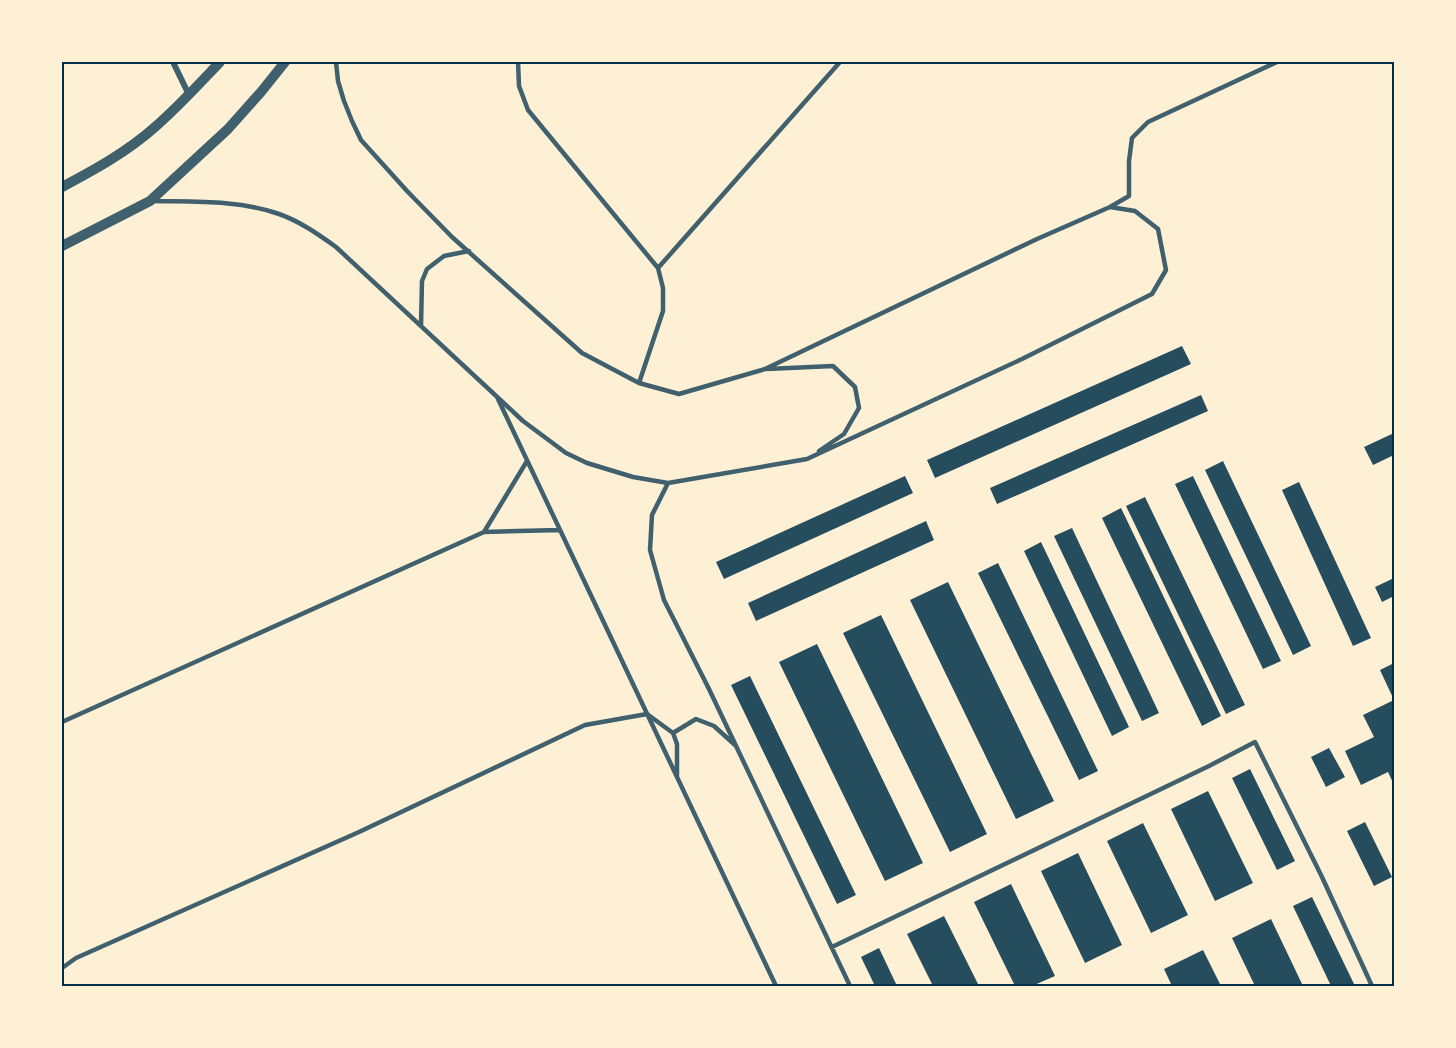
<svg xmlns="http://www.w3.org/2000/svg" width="1456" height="1048" viewBox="0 0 1456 1048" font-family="'Exo 2',sans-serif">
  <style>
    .building { fill: #264d5e }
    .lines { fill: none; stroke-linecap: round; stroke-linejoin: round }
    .service { stroke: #3f606c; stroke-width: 4.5 }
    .minor { stroke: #3f606c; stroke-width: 6 }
    .tertiary { stroke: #3f606c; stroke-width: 10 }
    .neatline { fill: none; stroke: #003049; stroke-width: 2 }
  </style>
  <rect width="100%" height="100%" fill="#fdf0d5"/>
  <path class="building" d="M1182,346L1191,364L935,478L927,460Z
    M1201,395L1208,411L997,504L990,488Z
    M1394,433V455L1373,465L1364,447Z
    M1223,461L1311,646L1293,655L1205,470Z
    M905,476L913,493L724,579L716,562Z
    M1193,476L1281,661L1263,669L1175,484Z
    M1299,482L1371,638L1353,646L1282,490Z
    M1145,497L1245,705L1226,714L1126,506Z
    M1121,508L1221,716L1202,726L1102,518Z
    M926,521L934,540L756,621L748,603Z
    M1072,528L1159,713L1142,721L1054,536Z
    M1041,542L1129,727L1112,736L1024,551Z
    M998,563L1098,771L1079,780L978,573Z
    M1394,578V596L1382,602L1375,587Z
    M948,582L1054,801L1016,819L910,600Z
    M881,615L987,834L950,852L843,633Z
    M817,644L923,863L885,881L779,662Z
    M1394,663V785L1388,772L1361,785L1345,751L1374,737L1363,715L1394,700L1380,670Z
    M750,676L856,895L837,904L731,685Z
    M1329,748L1345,777L1326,787L1311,757Z
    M1250,769L1295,861L1277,870L1232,778Z
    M1208,791L1253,883L1215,901L1171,809Z
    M1365,822L1392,877L1374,886L1347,831Z
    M1143,823L1188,915L1151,933L1107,841Z
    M1078,853L1122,945L1085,963L1041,871Z
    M1011,884L1055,976L1032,986H1015L974,902Z
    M1312,897L1355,986H1331L1293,906Z
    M944,916L979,986H933L907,934Z
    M1271,919L1303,986H1255L1232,938Z
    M879,948L897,986H875L861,957Z
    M1203,950L1221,986H1172L1164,969Z"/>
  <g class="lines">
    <path class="service" d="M336,62L338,81L344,101L352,121L361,140L407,191L452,237L582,353L639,383L679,394L765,369L1037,239L1110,207L1129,196V161L1132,138L1148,122L1277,62
      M518,62L519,86L528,110L658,268L663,288V311L639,383
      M153,201C194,202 237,200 276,213C298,220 318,234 336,247L523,421L566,453L587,463L633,477L668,483L807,459L1022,359L1152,294L1166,270L1158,229L1135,211L1110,207
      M658,268L840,62
      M421,326L422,281L427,269L444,256L469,251
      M767,369L833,366L855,387L859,408L844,434L819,451
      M498,399L776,986
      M527,461L484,532L560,530
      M668,483L652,515L650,550L664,600L709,689L850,986
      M62,722L484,532
      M673,733L677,744V775
      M832,947L1209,766L1255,742L1322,877L1372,986
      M62,968L76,958L359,832L585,725L647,714L673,733L696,719L714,726L735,745"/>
    <path class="minor" d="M173,62L189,95"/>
    <path class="tertiary" d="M62,187C94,170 127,152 155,127C178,107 199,84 220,62
      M62,246L150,201L228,129L261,92L285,62"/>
  </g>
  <rect width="1456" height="1048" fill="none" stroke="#fdf0d5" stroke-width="126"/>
  <rect x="63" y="63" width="1330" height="922" class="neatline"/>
</svg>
